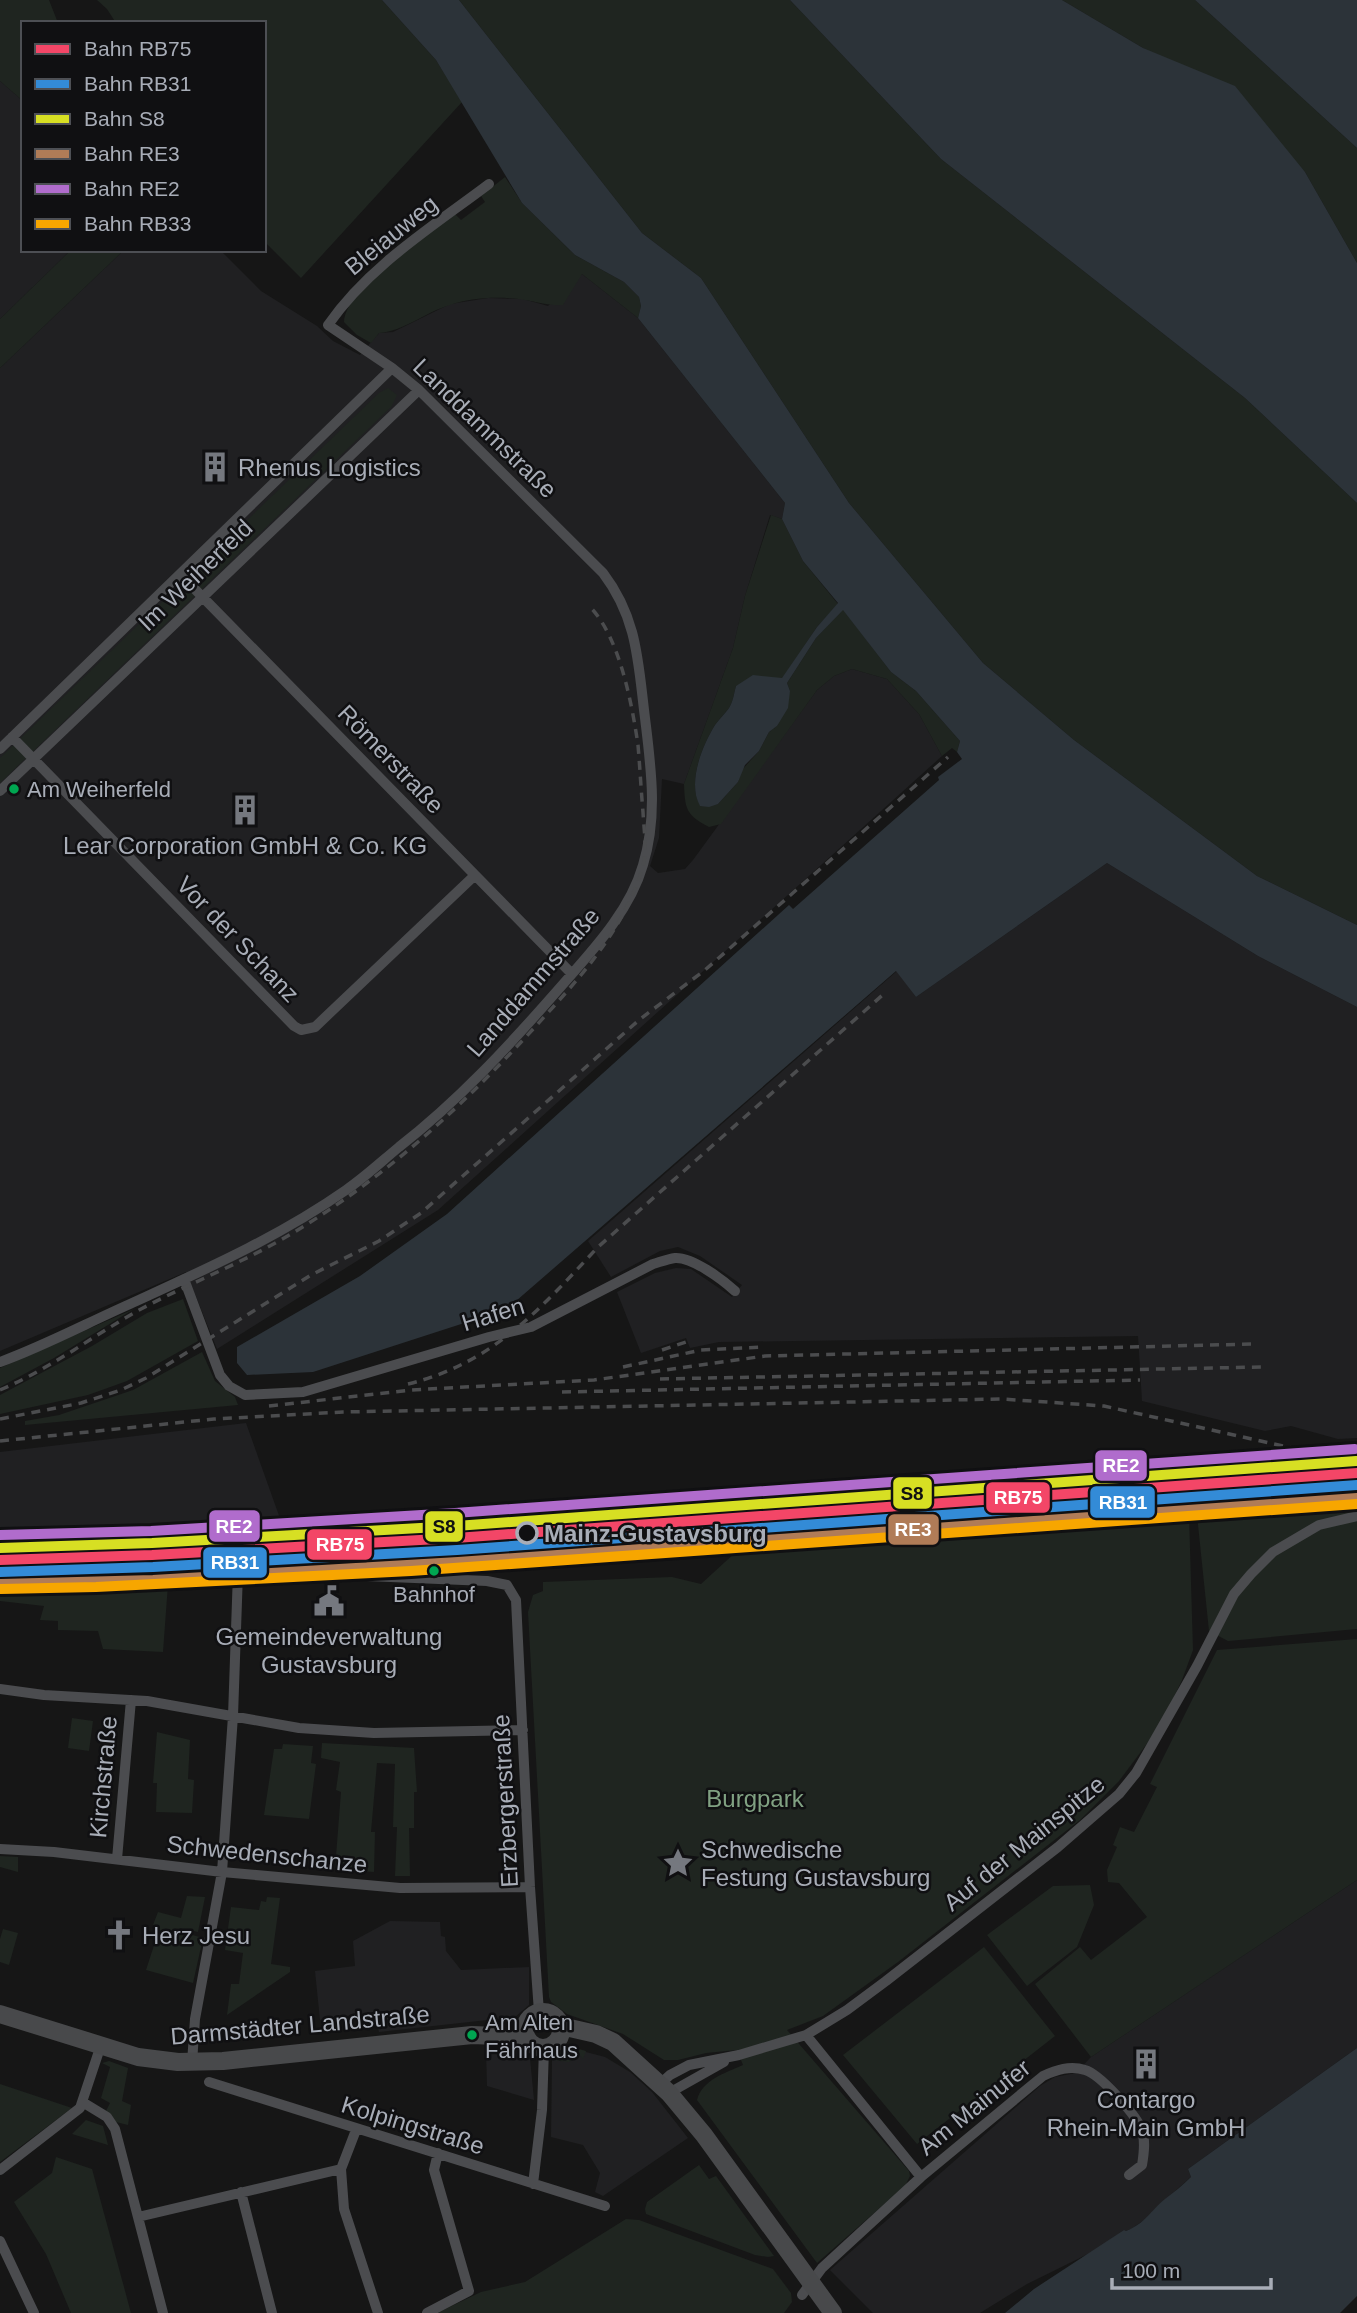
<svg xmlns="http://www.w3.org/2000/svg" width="1357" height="2313" viewBox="0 0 1357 2313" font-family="Helvetica,sans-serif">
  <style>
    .built { fill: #202022 }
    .green { fill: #1f2520 }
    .water { fill: #2c3339 }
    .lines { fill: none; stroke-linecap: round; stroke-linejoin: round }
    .street { stroke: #4b4c4f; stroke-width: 10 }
    .primary { stroke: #48494b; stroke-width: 18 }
    .rail { stroke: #4b4c4e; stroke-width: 3.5; stroke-dasharray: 9 7; stroke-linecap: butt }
    .rail-1-casing { stroke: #101012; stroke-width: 16 }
    .rail-2-casing { stroke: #101012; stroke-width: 16 }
    .rail-3-casing { stroke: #101012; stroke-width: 16 }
    .rail-4-casing { stroke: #101012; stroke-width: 16 }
    .rail-5-casing { stroke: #101012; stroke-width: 16 }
    .rail-6-casing { stroke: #101012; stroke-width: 16 }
    .rail-1 { stroke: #f34667; stroke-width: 10 }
    .rail-2 { stroke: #338bd7; stroke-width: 10 }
    .rail-3 { stroke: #d7df23; stroke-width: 10 }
    .rail-4 { stroke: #b07c57; stroke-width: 10 }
    .rail-5 { stroke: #b06ccc; stroke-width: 10 }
    .rail-6 { stroke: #f7a600; stroke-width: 10 }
    .bus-dot { fill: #00a651; stroke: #101012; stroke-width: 2.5 }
    .stop-dot { fill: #101012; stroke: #a8adb7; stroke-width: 3.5 }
    .labels { text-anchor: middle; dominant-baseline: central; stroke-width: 5; stroke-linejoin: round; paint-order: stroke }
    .bus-label { font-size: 22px; fill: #a8adb7; stroke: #101012; text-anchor: start }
    .street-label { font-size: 24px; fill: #a8adb7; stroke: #101012 }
    .poi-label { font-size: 24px; fill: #a8adb7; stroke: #101012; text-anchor: start }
    .stop-label { font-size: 24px; font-weight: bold; fill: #a8adb7; stroke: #101012; text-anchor: start }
    .park-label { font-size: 24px; fill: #80a182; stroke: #101012 }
    .line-badge { stroke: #101012; stroke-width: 2.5 }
    .badge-label { font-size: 19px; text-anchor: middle; font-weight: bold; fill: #fff }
    .pale-badge-label { font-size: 19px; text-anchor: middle; font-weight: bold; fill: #111 }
  </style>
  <rect width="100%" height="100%" fill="#161616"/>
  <path class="built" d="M0,81L23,101V250H71L0,319Z
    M124,250H220L261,291L317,326L333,341L360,355L379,333L393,332L450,304L488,298L523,299L548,306L582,274L638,318L785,503L782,519L770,515L745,596L733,648L684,784L662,779L659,838L650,866L658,873L685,869L693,860L817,690L834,676L852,669L887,679L919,714L942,756L438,1210L217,1349L186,1272L0,1351V368Z
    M1107,863L1258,956L1357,1007V1438L1338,1439L1291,1426L1265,1431L1142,1401L1138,1336L719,1342L690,1348L686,1338L641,1353L617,1292L655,1273L676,1268L691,1269L732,1297L742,1285L700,1256L678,1247L660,1251L611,1277L588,1241L897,971L916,997Z
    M246,1423L282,1524L359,1514L776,1485L962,1487L1136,1477L1357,1461V1478L1240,1488L804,1516L802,1521L746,1527L598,1537V1543L484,1552L483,1550L243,1562L0,1568V1452Z
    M1357,1880V2048L1188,2169L1191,2177L1157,2207L1153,2214L1131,2229L1126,2231L1124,2230L1096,2250L1027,2284L980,2313H873L830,2270L1040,2086L1055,2077L1076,2073L1091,2057Z
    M390,1921L440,1922L441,1936L445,1937L446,1951L461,1970L529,1967V2005L515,2017L379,2032L374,2012L320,2020L315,1971L355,1966L353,1941Z
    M518,2046L528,2053L530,2058L534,2100L487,2086L486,2050Z
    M567,2047L605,2057L630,2072L652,2092L688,2138L603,2196L595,2192L600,2173L583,2145L551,2137L552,2060L555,2055Z"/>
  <path class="green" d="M0,0H49L58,23H23V101L0,81Z
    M97,0H382L436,60L462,102L301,278L264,241V23H116L107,9Z
    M459,0H790L941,159L1245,398L1357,503V925L1257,876L1074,740L983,663L849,503L701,278L642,233Z
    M1062,0H1195L1357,148V263L1305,172L1143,48Z
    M505,177L522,203L575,255L624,282L639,297L641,306L638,318L582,274L563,305C549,306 538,302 525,300C502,296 472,297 450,305C425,312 405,331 379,333L371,343L357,335L344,322C345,288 428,234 455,214L461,220L485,202L481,196Z
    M71,250H124L0,368V319Z
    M388,388L397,395L391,407L0,783V758L379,393Z
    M771,515L782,519L803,561L838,604L817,627L782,679L736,686C734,693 733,702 729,708C725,714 719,719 715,725C702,746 687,783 700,805L718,804L738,782L741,771L759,751L769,732L777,726L790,691L787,683L816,638L843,609L891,672L916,691L960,741L957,752L952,748L942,756L919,714L887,679L852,669L834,676L817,690L721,824L709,827C686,815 685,809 684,784L733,648L745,596Z
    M183,1299L198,1341L127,1381L88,1395L0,1414V1395L92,1346L147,1313Z
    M134,1309L54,1358L0,1387V1368Z
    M202,1352L215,1381L235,1397L238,1405L25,1425V1421L59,1415L133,1390Z
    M1357,1488V1629L1228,1641L1209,1631L1197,1515H1189L1193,1650L1182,1680L1170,1705L1149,1741L1119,1781L1080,1820L898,1962L823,2016L787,2030L909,2171L910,2176L905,2186L817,2263L697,2100C702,2080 725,2073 743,2065L737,2050L706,2053L678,2060H664L623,2034L567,2014L551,2002L549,1997L528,1612L533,1595L543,1591V1582L672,1577L701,1584L737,1551L762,1540L942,1527V1517Z
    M409,1543L410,1551L474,1546L475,1550L484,1549L485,1567L473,1566L474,1550L380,1555V1567L268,1560L218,1563L0,1568V1563L234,1556Z
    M168,1584L163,1652L103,1649L98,1631L58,1630V1621L40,1620L44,1606L0,1601V1588L47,1589Z
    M1357,1639V1880L1091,2057L1035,1984L1080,1947L1091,1960L1147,1917L1119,1883L1108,1882L1107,1870L1117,1847L1113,1845L1120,1827L1134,1832L1157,1787L1150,1784L1217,1650Z
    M72,1718L93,1721L89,1751L68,1748Z
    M157,1732L190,1740L188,1779L194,1780L192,1813L156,1812L157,1783H153Z
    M322,1743L414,1748L417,1792H414V1828H409L410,1876H395L397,1827H393L395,1764L377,1763L371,1832H375L374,1872L335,1869L341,1792L336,1790L340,1762L321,1758Z
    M283,1744L313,1746L311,1763L316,1764L309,1819L264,1815L274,1749H282Z
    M0,1856L18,1857V1872L0,1867Z
    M1090,1885L1094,1905L1077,1947L1027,1986L987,1935L1053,1886Z
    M187,1896L205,1897L198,1932L194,1931L193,1934L175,1930L203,1938L193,1983L146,1970L160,1927L153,1925L158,1912L181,1918Z
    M267,1897L280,1898L271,1964L290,1967V1972L227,2015L231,1984H239L243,1953L225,1950L231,1907L259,1910L261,1901L266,1902Z
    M3,1929L18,1933L9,1965L0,1962V1939Z
    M984,1947L1055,2036L917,2144L843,2055Z
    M572,2047L586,2051L583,2059L579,2054L569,2062L552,2060L564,2048Z
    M109,2061L128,2068L122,2101L131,2105L128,2125L116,2122L106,2111L110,2103L101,2098L110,2067L102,2063Z
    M0,2084L72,2108L0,2162Z
    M86,2120L103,2126L108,2145L72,2134Z
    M56,2157L92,2169L131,2313H71L46,2254L14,2202L52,2173Z
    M699,2165L709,2179L716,2176L774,2256L768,2257L755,2255L646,2214L645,2209L647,2202Z
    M626,2219L639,2220L773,2269L791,2293L792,2302L784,2313H437L481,2292L525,2282Z"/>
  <path class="water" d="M382,0H459L642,233L701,278L849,503L983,663L1074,740L1257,876L1357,925V1007L1258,956L1107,863L916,997L896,971L516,1301L489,1315L313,1372L247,1375L237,1363V1347L360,1276L447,1214L789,905L793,909L939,780L938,777L962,759L957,752L960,741L916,691L891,672L843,610L816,638L787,683L790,691L788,708L777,726L769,732L759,751L745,765L738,782L718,804L709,807L700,806C687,783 702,746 715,725C719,719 725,714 729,708C733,702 734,693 736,686L753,675L782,678L817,627L838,603L803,561L782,519L785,503L638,318L641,306L639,297L624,282L575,255L522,203L436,60Z
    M790,0H1062L1143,48L1235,86L1305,172L1357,263V503L1245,398L941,159Z
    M1195,0H1357V148Z
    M1357,2048V2296L1340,2313H1005L1034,2289L1124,2230L1126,2231C1146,2223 1150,2211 1165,2199C1174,2192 1183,2185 1191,2177L1188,2169Z"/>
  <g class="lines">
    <path class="street" d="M180,574L572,974
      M12,737L294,1026L301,1030L315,1027L475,875
      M0,749L392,368
      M0,791L419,390
      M184,1279L220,1375L229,1386L245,1395L303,1392L489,1337L531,1327L653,1264C660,1262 668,1259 675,1258C692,1257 722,1279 735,1291
      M0,1362C44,1346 87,1323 130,1304C204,1270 279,1237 346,1190C365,1177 382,1161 399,1147C458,1101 508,1047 557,991C589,954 629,914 643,865C658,816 651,768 645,718C638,663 638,619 603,573L419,390L392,368L328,325C369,266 432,227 489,184
      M0,1579L270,1572L487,1581L507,1585L516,1600L530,1887L539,2012
      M0,1689L44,1695L147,1701L299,1728L374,1733L523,1730
      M0,1849L54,1852L222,1872L400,1888L530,1887
      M117,1859L131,1700
      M806,2035L921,2177
      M192,2063L195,2019L222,1872L233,1716L238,1572
      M209,2082L605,2206
      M660,2084L670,2075L689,2065L739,2055L806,2035L847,2010L886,1981L1058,1847L1119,1794L1136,1773L1197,1666L1234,1594L1251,1574L1273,1552L1319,1525L1357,1516
      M669,2093L724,2062
      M84,2103L107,2117L115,2129L163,2313
      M356,2130L341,2169L344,2209L378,2313
      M0,2170L80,2108L101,2045
      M533,2184L542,2110L544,2048
      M241,2192L272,2313
      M138,2217L341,2169
      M0,2241L34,2313
      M802,2295L822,2268L921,2177L1043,2076C1056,2070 1070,2065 1085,2070C1100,2074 1134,2113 1141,2128C1146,2139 1144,2153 1142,2165L1129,2175
      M427,2313L469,2291L434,2170L438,2153"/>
    <path class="primary" d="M525 2030a18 18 0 1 1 36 0a18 18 0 1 1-36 0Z
      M0,2014L138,2057L178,2062L223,2061L472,2035L526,2037
      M561,2026L596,2034L613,2042L669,2093L704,2135L833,2313"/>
    <path class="rail" d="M662,1350L686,1342
      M623,1367L701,1350L765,1347
      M660,1379L1261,1367
      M408,1384C494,1363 541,1308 598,1247L886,992
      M0,1390C50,1369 94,1335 141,1309C194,1281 250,1260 301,1228C395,1170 471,1098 545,1016C584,973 622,930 641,873C648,854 644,832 643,812C641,790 640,768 638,745C632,704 620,640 592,609
      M562,1392L1140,1380
      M269,1406L411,1390L594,1380L765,1356L1253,1344
      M0,1419L81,1403L121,1390L146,1378L311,1275L379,1241L421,1213L639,1020L705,970L948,757
      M0,1441L214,1419L343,1412L1002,1399L1104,1406L1292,1448L1357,1454
      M0,1547L94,1545L216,1539L280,1532L366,1517L743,1490L850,1488L1038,1490"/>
    <g class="rail-1-casing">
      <path id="rail-1" d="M0,1560L152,1555L456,1538L1357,1473"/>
    </g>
    <g class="rail-2-casing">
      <path id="rail-2" d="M0,1572L153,1567L457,1550L1357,1485"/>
    </g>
    <g class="rail-3-casing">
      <path id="rail-3" d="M0,1548L152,1543L456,1526L1356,1461"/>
    </g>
    <g class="rail-4-casing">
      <path id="rail-4" d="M1,1584L153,1580L458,1562L1357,1498"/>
    </g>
    <g class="rail-5-casing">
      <path id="rail-5" d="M0,1535L151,1531L455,1513L1355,1449"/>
    </g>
    <g class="rail-6-casing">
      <path id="rail-6" d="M1,1589L96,1587L411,1571L1357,1504"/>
    </g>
    <use href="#rail-1" class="rail-1"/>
    <use href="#rail-2" class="rail-2"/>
    <use href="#rail-3" class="rail-3"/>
    <use href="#rail-4" class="rail-4"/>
    <use href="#rail-5" class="rail-5"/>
    <use href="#rail-6" class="rail-6"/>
  </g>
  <defs>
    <g id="building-bare" transform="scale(2.415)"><path d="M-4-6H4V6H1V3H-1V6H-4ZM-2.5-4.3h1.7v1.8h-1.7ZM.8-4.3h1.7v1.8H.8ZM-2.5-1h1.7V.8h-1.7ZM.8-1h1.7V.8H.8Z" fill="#75787f" stroke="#101012" stroke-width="2.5" paint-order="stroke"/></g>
    <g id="civic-bare" transform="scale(2.415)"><path d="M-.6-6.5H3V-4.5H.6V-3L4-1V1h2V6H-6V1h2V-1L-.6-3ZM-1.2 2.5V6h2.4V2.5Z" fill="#75787f" stroke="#101012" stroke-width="2.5" paint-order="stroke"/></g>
    <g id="sight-bare" transform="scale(2.415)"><path d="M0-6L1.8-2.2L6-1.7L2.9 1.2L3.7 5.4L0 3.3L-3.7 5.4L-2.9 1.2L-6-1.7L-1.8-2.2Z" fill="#75787f" stroke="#101012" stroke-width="2.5" paint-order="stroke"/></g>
    <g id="church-bare" transform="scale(2.415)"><path d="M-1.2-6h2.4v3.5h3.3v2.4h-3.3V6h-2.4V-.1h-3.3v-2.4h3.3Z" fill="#75787f" stroke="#101012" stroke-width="2.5" paint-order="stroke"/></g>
  </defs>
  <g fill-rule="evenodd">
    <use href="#building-bare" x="215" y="467"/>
    <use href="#building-bare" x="245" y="810"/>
    <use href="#civic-bare" x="329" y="1601"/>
    <use href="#sight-bare" x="678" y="1863"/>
    <use href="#church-bare" x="119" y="1935"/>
    <use href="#building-bare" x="1146" y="2064"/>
  </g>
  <g class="bus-dot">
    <circle cx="14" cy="789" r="6"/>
    <circle cx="434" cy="1571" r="6"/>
    <circle cx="472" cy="2035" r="6"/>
  </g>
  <circle class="stop-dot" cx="527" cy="1533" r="10"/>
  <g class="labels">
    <g class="bus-label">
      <text x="27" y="789">Am Weiherfeld</text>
      <text x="434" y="1594" text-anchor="middle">Bahnhof</text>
      <text x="485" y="2022">Am Alten<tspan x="485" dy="28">Fährhaus</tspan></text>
    </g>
    <g class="street-label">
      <text transform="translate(391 235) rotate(-39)">Bleiauweg</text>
      <text transform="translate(485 428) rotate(44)">Landdammstraße</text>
      <text transform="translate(195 575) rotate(-44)">Im Weiherfeld</text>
      <text transform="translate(391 759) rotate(46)">Römerstraße</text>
      <text transform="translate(238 939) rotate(46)">Vor der Schanz</text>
      <text transform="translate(533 982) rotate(-49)">Landdammstraße</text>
      <text transform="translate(493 1314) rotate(-17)">Hafen</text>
      <text transform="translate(103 1777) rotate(-85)">Kirchstraße</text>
      <text transform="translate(505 1801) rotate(-93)">Erzbergerstraße</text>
      <text transform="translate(1024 1843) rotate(-39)">Auf der Mainspitze</text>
      <text transform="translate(267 1854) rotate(6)">Schwedenschanze</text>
      <text transform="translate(300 2025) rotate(-5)">Darmstädter Landstraße</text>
      <text transform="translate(974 2107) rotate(-39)">Am Mainufer</text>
      <text transform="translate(413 2125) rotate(17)">Kolpingstraße</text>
    </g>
    <g class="poi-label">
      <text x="238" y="467">Rhenus Logistics</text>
      <text x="245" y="845" text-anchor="middle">Lear Corporation GmbH &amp; Co. KG</text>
      <text x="329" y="1636" text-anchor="middle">Gemeindeverwaltung<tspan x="329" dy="28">Gustavsburg</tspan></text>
      <text x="701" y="1849">Schwedische<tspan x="701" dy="28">Festung Gustavsburg</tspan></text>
      <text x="142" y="1935">Herz Jesu</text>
      <text x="1146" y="2099" text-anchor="middle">Contargo<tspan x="1146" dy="28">Rhein-Main GmbH</tspan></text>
    </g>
    <g class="stop-label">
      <text x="544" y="1533">Mainz-Gustavsburg</text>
    </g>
    <g class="park-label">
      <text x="755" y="1798">Burgpark</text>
    </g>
  </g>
  <g class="line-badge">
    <rect x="1094" y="1449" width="54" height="33" rx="7" fill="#b06ccc"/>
    <rect x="892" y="1476" width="41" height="34" rx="7" fill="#d7df23"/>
    <rect x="985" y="1481" width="66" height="33" rx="7" fill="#f34667"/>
    <rect x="1089" y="1485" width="67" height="34" rx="7" fill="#338bd7"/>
    <rect x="208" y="1509" width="53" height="34" rx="7" fill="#b06ccc"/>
    <rect x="424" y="1510" width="40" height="33" rx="7" fill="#d7df23"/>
    <rect x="887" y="1513" width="53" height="33" rx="7" fill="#b07c57"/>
    <rect x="306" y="1528" width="67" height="33" rx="7" fill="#f34667"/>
    <rect x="202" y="1546" width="66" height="33" rx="7" fill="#338bd7"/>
  </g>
  <g class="badge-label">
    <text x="1121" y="1472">RE2</text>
    <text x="1018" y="1504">RB75</text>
    <text x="1123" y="1509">RB31</text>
    <text x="234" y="1533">RE2</text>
    <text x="913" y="1536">RE3</text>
    <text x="340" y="1551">RB75</text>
    <text x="235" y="1569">RB31</text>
  </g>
  <g class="pale-badge-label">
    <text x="912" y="1500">S8</text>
    <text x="444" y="1533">S8</text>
  </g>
  <rect x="21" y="21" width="245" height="231" fill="#101012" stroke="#4d4f54" stroke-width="2"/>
  <rect x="35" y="44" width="35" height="10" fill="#f34667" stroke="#4d4f54" stroke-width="2"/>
  <text x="84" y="56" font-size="21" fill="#a8adb7">Bahn RB75</text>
  <rect x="35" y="79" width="35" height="10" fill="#338bd7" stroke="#4d4f54" stroke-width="2"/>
  <text x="84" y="91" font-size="21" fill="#a8adb7">Bahn RB31</text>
  <rect x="35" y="114" width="35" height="10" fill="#d7df23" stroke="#4d4f54" stroke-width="2"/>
  <text x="84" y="126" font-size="21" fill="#a8adb7">Bahn S8</text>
  <rect x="35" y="149" width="35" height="10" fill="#b07c57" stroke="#4d4f54" stroke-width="2"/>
  <text x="84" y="161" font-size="21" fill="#a8adb7">Bahn RE3</text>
  <rect x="35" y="184" width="35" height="10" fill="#b06ccc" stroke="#4d4f54" stroke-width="2"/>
  <text x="84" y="196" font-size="21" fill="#a8adb7">Bahn RE2</text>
  <rect x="35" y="219" width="35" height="10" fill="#f7a600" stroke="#4d4f54" stroke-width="2"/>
  <text x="84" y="231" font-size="21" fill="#a8adb7">Bahn RB33</text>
  <path d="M1112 2278v10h159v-10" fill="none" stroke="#a8adb7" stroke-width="3.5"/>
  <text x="1122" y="2278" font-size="21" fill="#a8adb7" stroke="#101012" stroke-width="5" paint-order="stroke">100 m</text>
</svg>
